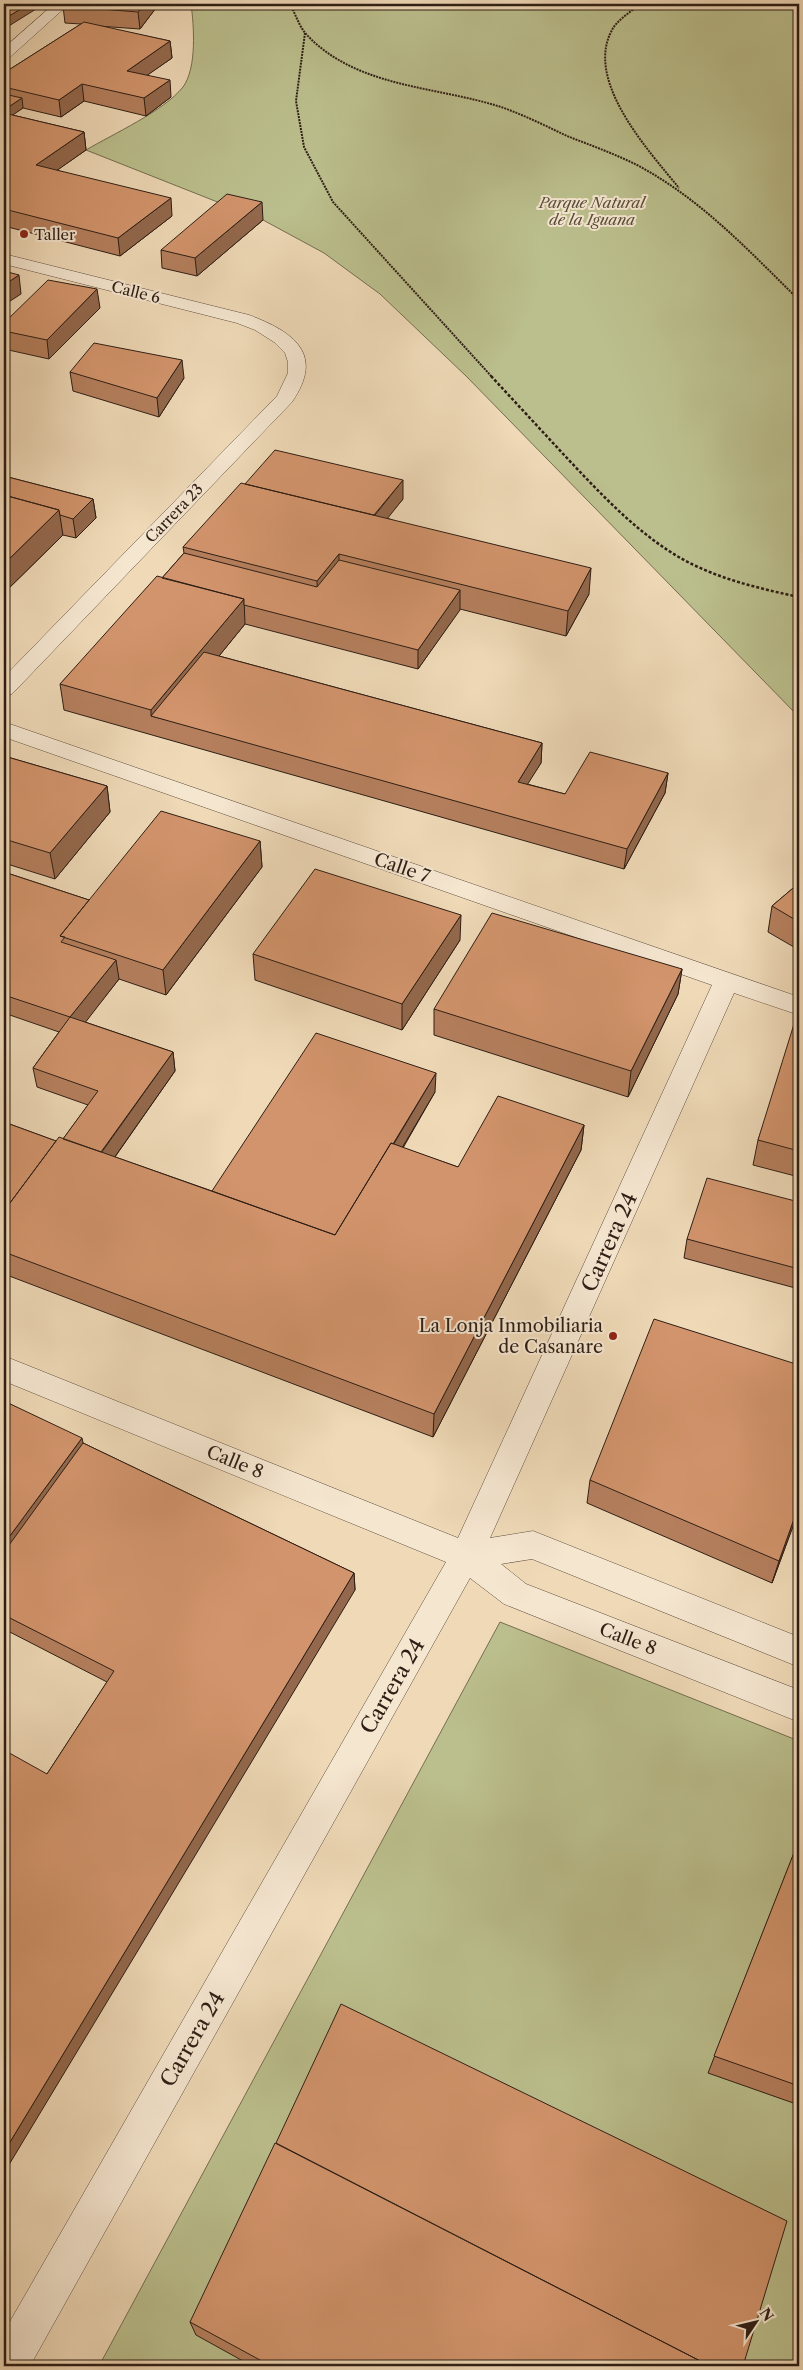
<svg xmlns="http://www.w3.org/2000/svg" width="803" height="2370" viewBox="0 0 803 2370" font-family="'Libre Caslon Text',serif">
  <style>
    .green { fill: #bbbf8d; stroke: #746e51 }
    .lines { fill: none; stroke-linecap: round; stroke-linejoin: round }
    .minor-casing { stroke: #5e4d3e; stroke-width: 1 }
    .path-far1 { stroke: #2e1e15; stroke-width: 2; stroke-dasharray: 2 1; stroke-linecap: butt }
    .path { stroke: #2e1e15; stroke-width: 2.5; stroke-dasharray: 3 2; stroke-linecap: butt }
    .minor { fill: #f5e6d0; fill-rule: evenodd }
    .wall { fill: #b57f5d; stroke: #2e1e15 }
    .shaded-wall { fill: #93684c; stroke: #2e1e15 }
    .building { fill: #d2946c; stroke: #2e1e15 }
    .poi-dot { fill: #8f2418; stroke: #f5e6d0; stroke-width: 2 }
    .labels { text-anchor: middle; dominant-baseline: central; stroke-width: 4; stroke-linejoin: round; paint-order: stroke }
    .far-park-label { font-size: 15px; font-style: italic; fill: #584e39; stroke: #f5e6d0 }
    .far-poi-label { font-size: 15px; fill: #2e1e15; stroke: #f5e6d0; text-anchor: start }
    .far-street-label { font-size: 15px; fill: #2e1e15; stroke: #f5e6d0 }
    .street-label { font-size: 18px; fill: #2e1e15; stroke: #f5e6d0 }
    .poi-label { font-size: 18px; fill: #2e1e15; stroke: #f5e6d0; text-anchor: end }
    .near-street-label { font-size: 21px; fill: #2e1e15; stroke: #f5e6d0 }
  </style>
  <rect width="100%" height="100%" fill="#efd9b7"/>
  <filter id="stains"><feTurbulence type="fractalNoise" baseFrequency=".004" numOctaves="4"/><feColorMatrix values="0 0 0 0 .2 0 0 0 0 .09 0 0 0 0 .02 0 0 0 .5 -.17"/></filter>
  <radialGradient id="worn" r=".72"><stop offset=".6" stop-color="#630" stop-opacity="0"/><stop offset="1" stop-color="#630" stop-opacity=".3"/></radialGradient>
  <path class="green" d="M191,4H799V717L466,376L380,294L324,253L263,220L86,150C113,134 164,111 183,87C197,68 194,26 191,4Z
    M500,1622L799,1741V2366H99Z"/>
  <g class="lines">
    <g class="minor-casing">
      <path id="minor" d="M54,4H69L9,58L4,59V48Z
        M4,254L249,315C294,332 325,354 292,402L12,694L4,696V677L277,396L288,373V362L285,353L274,342L255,330L237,323L4,264Z
        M4,722L799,997V1015L734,993L490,1538L533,1531L799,1637V1667L532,1559L501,1564L526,1584L799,1690V1722L504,1604L470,1578L30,2366H4V2332L446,1562L4,1381V1356L458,1538L712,985L4,737Z"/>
    </g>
    <path class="path-far1" d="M290,4C295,13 299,26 306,34C356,88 436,86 501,107C524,115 546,126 567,136C590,145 615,154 637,165C701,199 748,250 799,300
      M640,4C632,11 617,20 612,30C584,81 649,151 679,188
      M305,33L296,101L304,147L333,202L492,377"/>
    <path class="path" d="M491,376C516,403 541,430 566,457C600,493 634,530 677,556C714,578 757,588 799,597"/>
    <use href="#minor" class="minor"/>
  </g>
  <path class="wall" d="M159,4L140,29L98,26L170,41L172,58L147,75L171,97L146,116L84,101L61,117L23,108L12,115L84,132L86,150L57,170L172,216L120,256L4,226V73L81,24L65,23L63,6Z
    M263,220L197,276L162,268L161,250Z
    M100,308L49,359L4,349V323Z
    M70,372L184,378L159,417L73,391Z
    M4,476L93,499L96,518L76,538L63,535L4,593Z
    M245,484L403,499L387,518L589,594L566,636L460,609L418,669L245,624L219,656L542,743L541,763L527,784L565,794L668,773L665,793L624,869L64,710L60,684L162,578L184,553L183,547Z
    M4,756L107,786L110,812L55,879L4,863Z
    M260,841L262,867L166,995L119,979L85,1022L173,1052L175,1071L115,1157L212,1191L435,1092L403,1148L458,1167L584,1125L581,1150L433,1437L4,1274V1122L56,1141L63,1139L88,1105L37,1087L33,1068L59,1032L4,1013V872L89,900Z
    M799,883V950L768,932L772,906Z
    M460,940L402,1030L255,980L253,954Z
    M682,969L678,994L628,1097L434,1035V1009Z
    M799,1025V1177L753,1165L758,1140Z
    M799,1202V1289L684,1258L687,1239Z
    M799,1365V1510L772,1583L587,1503L590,1480Z
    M4,1401L83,1443L354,1573L355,1590L47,1774L107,1682L4,1629Z
    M799,1840V2105L708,2073Z
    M190,2322L743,2366H252L196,2335Z"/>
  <path class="shaded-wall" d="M29,4H44L4,29V19Z
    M145,4H159L140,29L138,12Z
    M170,41L172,58L129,88L127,71Z
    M170,80L171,97L146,116L144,98Z
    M82,84L84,101L61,117L59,100Z
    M22,98L23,108L4,121V110Z
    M84,132L86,150L39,183L36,165Z
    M171,198L172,216L120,256L118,238Z
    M262,202L263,220L197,276L195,258Z
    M19,275L21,294L4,305V285Z
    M97,289L100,308L49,359L47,340Z
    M182,360L184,378L159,417L157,398Z
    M403,480V499L371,539V520Z
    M93,499L96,518L76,538L73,519Z
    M59,510L63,535L4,593V564Z
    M339,554V579L318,607L317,581Z
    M591,568L589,594L566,636L568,611Z
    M460,590V610L418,669V650Z
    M244,599L245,624L167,720L151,716V710Z
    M542,743L541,763L517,801L518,782Z
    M668,773L665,793L624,869L627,849Z
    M107,786L110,812L55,879L50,853Z
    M260,841L262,867L166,995L163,970Z
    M461,915L460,940L402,1030V1004Z
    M116,960L119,979L74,1037L70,1017Z
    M682,969L678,994L628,1097L631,1071Z
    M173,1052L175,1071L102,1175L99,1156Z
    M436,1073L435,1092L336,1260V1241Z
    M584,1125L581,1150L433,1437L434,1414Z
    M82,1438L87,1461L4,1576V1544Z
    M799,1505V1510L772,1583L779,1561Z
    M354,1573L355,1590L4,2173V2152Z"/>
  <path class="building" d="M4,4H29L4,19Z
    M65,4H145L138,12L63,6Z
    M84,22L170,41L127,71L170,80L144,98L82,84L59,100L4,87V73Z
    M4,94L22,98L4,110Z
    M4,113L84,132L36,165L171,198L118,238L4,209Z
    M227,194L262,202L195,258L161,250Z
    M4,271L19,275L4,285Z
    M48,280L97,289L47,340L4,331V323Z
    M94,343L182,360L157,398L70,372Z
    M275,450L403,480L374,515L245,484Z
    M4,476L93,499L73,519L60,515L59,510L4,495Z
    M241,483L591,568L568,611L339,554L317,581L183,547Z
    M4,495L59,510L4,564Z
    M184,553L317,587L339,560L460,590L418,650L244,605V599L162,578Z
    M157,576L244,599L151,710L60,684Z
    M204,652L542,743L518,782L565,794L590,752L668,773L627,849L151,716Z
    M4,756L107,786L50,853L4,839Z
    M161,811L260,841L163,970L60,936Z
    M315,869L461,915L402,1004L253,954Z
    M4,872L89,900L60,936L65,937L61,942L116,960L70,1017L4,995Z
    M799,883V922L772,906Z
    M492,913L682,969L631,1071L434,1009Z
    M70,1017L173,1052L101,1152L63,1139L98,1091L33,1068Z
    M794,1024L799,1025V1151L758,1140Z
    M316,1033L436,1073L393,1144L391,1143L335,1235L212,1191Z
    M498,1096L584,1125L434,1414L4,1252V1211L59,1137L335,1235L391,1143L458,1167Z
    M4,1122L56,1141L4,1211Z
    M707,1178L799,1202V1269L687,1239Z
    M654,1319L799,1365V1505L779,1561L590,1480Z
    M4,1401L82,1438L4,1544Z
    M83,1443L354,1573L4,2152V1750L47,1774L114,1671L4,1615V1552Z
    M799,1840V2086L714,2056Z
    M341,2004L787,2221L743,2366H710L276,2143Z
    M275,2143L710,2366H271L190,2322Z"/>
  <g class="poi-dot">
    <circle cx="24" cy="234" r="5"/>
    <circle cx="613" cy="1336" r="5"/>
  </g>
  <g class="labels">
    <g class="far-park-label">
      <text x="592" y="202">Parque Natural<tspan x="592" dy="17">de la Iguana</tspan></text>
    </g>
    <g class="far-poi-label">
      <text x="34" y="234">Taller</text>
    </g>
    <g class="far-street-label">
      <text transform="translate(136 292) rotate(14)">Calle 6</text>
      <text transform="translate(174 513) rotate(-46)">Carrera 23</text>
    </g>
    <g class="street-label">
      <text transform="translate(402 868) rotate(19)">Calle 7</text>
      <text transform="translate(235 1462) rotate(22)">Calle 8</text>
      <text transform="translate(628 1639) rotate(21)">Calle 8</text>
    </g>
    <g class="poi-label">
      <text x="603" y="1326">La Lonja Inmobiliaria<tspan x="603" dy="21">de Casanare</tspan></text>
    </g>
    <g class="near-street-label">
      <text transform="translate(609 1242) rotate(-66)">Carrera 24</text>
      <text transform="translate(392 1686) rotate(-60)">Carrera 24</text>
      <text transform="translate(192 2039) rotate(-60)">Carrera 24</text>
    </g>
  </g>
  <rect width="803" height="2370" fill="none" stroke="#efd9b7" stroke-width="20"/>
  <rect x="5" y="5" width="793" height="2360" fill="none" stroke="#2e1e15" stroke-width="2.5"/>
  <rect x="10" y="10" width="783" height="2350" fill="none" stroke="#2e1e15"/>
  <g transform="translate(756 2322) rotate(55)" stroke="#f5e6d0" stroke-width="4" paint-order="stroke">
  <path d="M0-4L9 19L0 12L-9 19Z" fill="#2e1e15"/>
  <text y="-8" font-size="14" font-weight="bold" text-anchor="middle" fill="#2e1e15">N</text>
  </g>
  <rect width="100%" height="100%" filter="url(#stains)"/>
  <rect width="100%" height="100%" fill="url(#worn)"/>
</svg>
